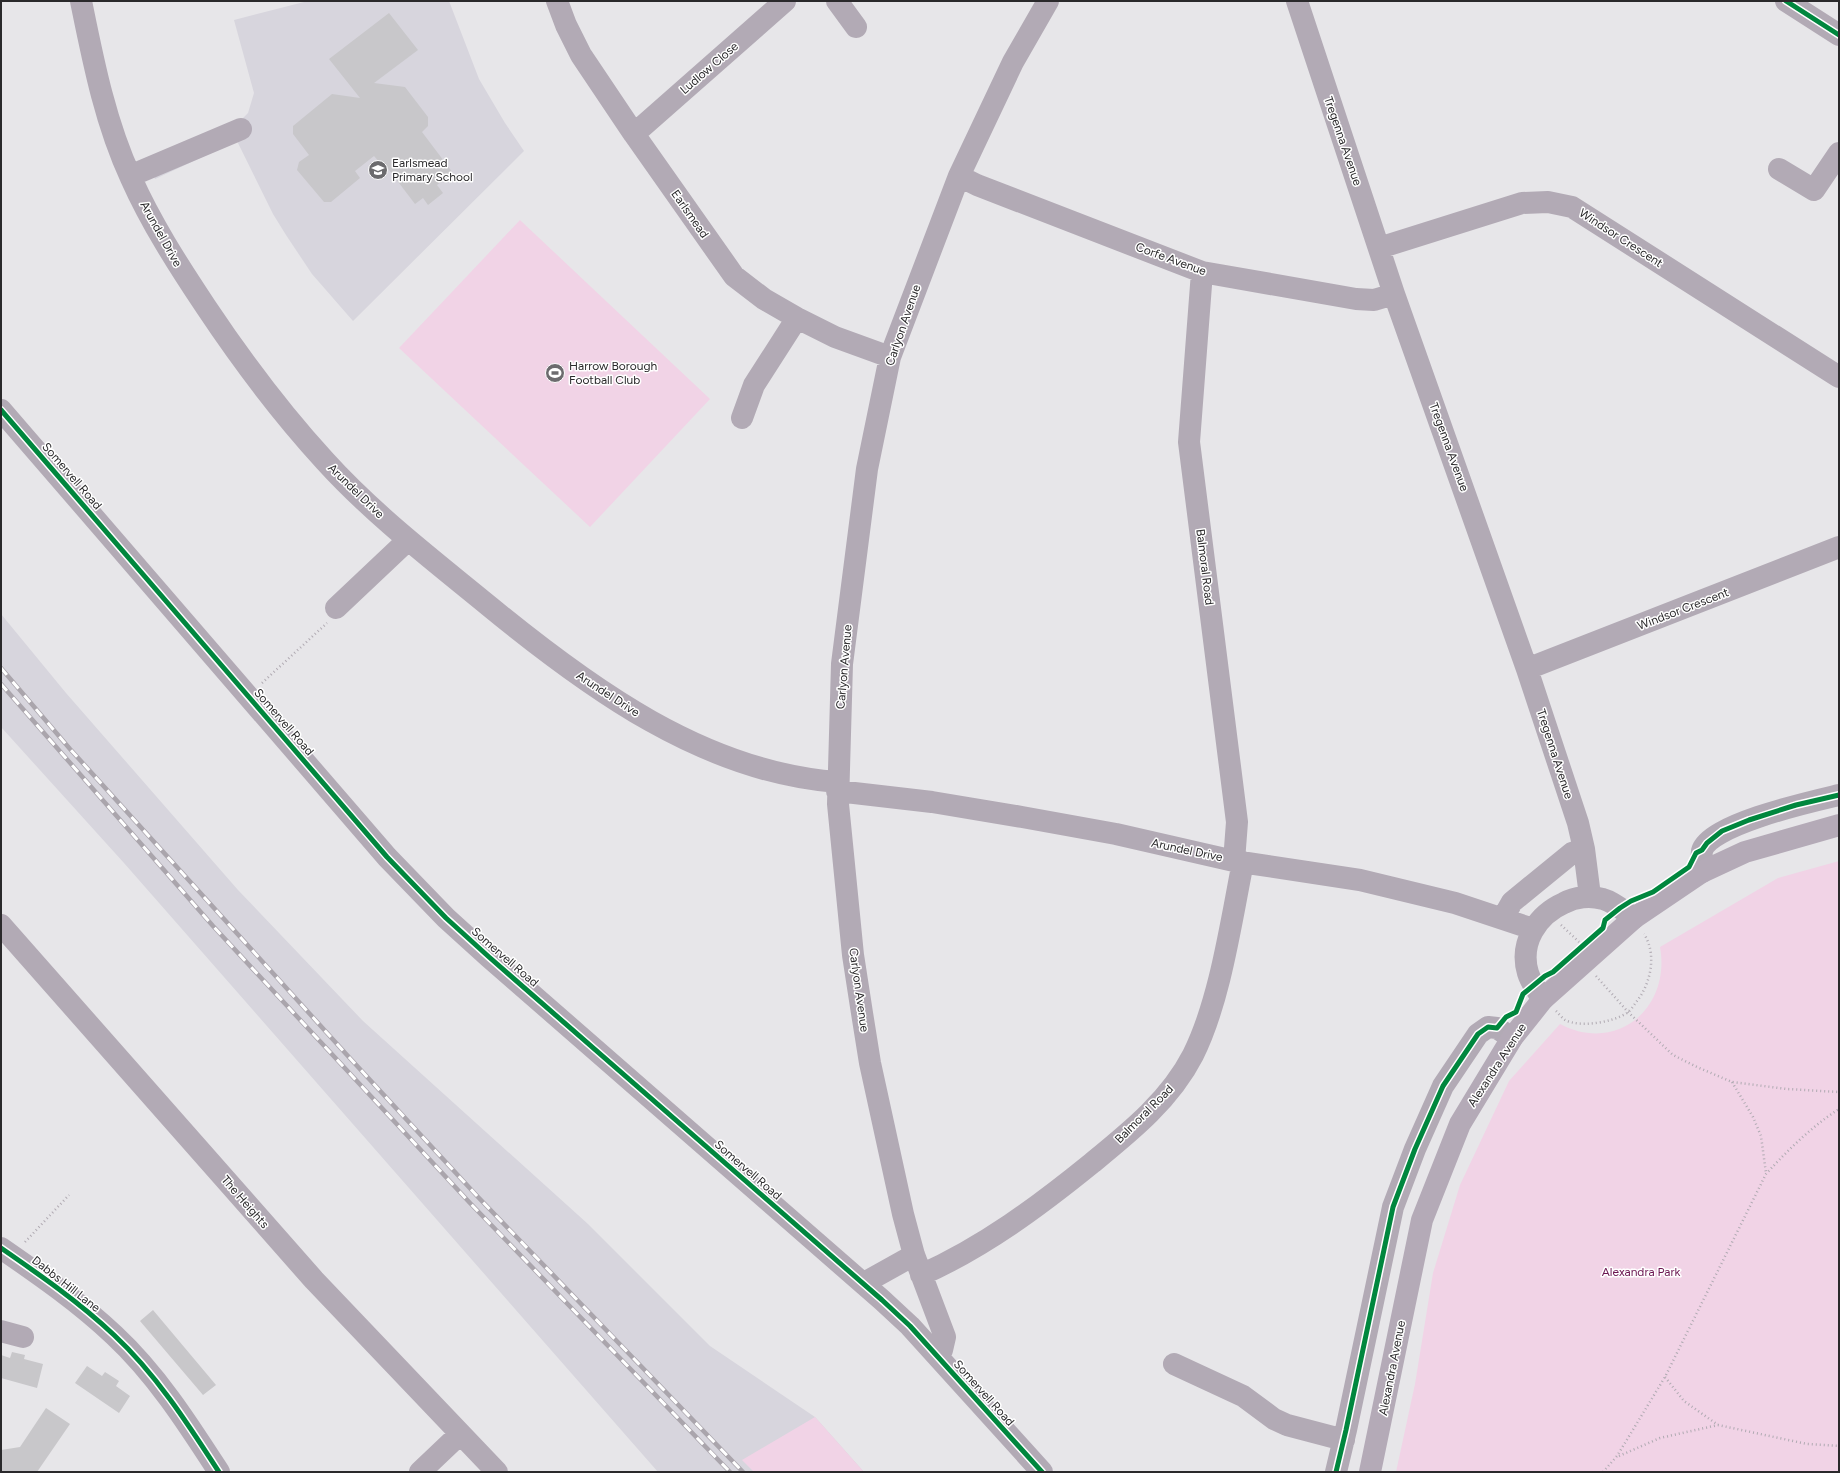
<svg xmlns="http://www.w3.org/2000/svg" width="1840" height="1473" viewBox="0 0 1840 1473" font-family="Figtree,sans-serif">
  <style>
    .built { fill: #d7d5dd }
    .green { fill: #f1d3e6 }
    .building { fill: #c8c7ca }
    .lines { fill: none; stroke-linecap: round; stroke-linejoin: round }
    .path { stroke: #b0aab2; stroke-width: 2.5; stroke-dasharray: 1 3; stroke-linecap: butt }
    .minor { stroke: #b2aab5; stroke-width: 22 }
    .major { stroke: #b4aab7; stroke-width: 22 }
    .rail-casing { stroke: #aaa5ac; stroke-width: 4.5 }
    .rail { stroke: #fff; stroke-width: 3; stroke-dasharray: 9; stroke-linecap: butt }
    .cycleway-casing { stroke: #fff; stroke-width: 8 }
    .cycleway { stroke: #00873e; stroke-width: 5 }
    .labels { text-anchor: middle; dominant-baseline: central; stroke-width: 3; stroke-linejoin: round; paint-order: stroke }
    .street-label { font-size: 12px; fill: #2a292b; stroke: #fff }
    .poi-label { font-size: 12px; fill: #2a292b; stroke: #fff; text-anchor: start }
    .park-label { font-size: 12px; fill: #6b1651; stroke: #fff }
  </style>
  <rect width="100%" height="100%" fill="#e7e6e9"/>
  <path class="built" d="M308,1H449L479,79L505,123L524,151L353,321L312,274L286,235L273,214L237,141L155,179L147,160L241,120L248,113L254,93L234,20Z
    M1,614L66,693L238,890L363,1021L588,1224L710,1346L815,1417L864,1472H658L124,863L1,727Z"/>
  <path class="green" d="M520,220L710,399L590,527L399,348Z
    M1839,861V1472H1396L1415,1384L1433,1273L1460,1185L1509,1081L1560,1024C1617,1054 1671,1008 1660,947L1778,878Z
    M815,1417L864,1472H754L742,1460Z"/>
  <path class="building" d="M389,13L418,50L374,83L405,87L428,117V126L422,132L453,173L437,185L443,193L428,205L423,198L415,204L383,162L381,164L374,156L355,171L360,178L331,202H324L297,170L299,162L309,155L293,134V126L332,94L360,98L329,59Z
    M153,1310L216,1385L203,1395L140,1321Z
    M12,1352L25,1355L24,1359L43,1364L37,1388L1,1378V1355L10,1358Z
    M87,1366L102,1376L105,1372L119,1381L116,1386L130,1396L119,1413L75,1383Z
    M46,1408L70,1424L37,1472H1V1450L20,1447Z"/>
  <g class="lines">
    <path class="path" d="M262,683L327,623
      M1561,925L1579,942
      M1596,976L1628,1012L1673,1055L1697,1067L1732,1082L1787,1089L1839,1092
      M1556,1011C1559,1014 1562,1018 1565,1020C1581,1028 1613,1022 1627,1013C1631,1010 1634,1005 1637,1001C1651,983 1657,954 1644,934
      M1732,1082L1753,1117L1761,1136L1766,1173
      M25,1242L69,1195
      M1665,1377L1684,1401L1718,1425
      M1619,1456L1660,1438L1718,1425L1807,1444L1839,1446
      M1603,1472L1617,1456L1665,1377L1766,1174C1788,1150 1811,1127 1839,1109"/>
    <path class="minor" d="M81,1C93,60 105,122 131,178C151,223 178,265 206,307C242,361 281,413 325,461C374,515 433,560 489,606C589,688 704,772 837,782
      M557,1L566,25L581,55L634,134L734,276L764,299L797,318L835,337L890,357
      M837,1L856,27
      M1297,1L1394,294L1527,669L1578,823L1584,849L1590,896
      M1786,1L1839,35
      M634,134L785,1
      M1779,169L1814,190L1839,153
      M130,176L241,129
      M959,176L977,185L1202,272L1356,299L1374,300L1394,294
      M1379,248L1522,203L1548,202L1572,207L1839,377
      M1202,272L1189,442L1237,822L1234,861
      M1,410L387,857L446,918L489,957L882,1300L910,1326L1042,1472
      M742,418L754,385L797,318
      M336,608L408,540
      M1527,669L1839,547
      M837,791L932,802L1022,817L1116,834L1234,861L1360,880L1455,903L1533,929
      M1702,872C1702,866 1701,857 1702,851C1709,824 1814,801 1839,795
      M1503,918L1512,902L1572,853L1584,849
      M1,925L314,1280L497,1472
      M1543,999C1537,991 1531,983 1528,973C1519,943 1537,915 1564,903C1575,897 1590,895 1603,899C1614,902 1624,911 1634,918
      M1,1248C40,1275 79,1302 114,1335C156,1374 188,1424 219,1472
      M921,1275C984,1247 1039,1206 1092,1163C1130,1132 1170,1100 1193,1055C1220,1001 1231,922 1243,862
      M864,1283L914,1255
      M1,1331L23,1337
      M938,1356L942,1350L945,1337L914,1255L903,1214L870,1063L862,1013L853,955L838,804L842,664L867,469L890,357L959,176L1013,62L1048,1
      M1174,1364L1243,1396L1274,1419L1287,1425L1344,1440
      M420,1472L460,1434
      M1336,1472L1346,1430L1393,1207L1415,1149L1443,1086L1478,1034L1488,1027L1497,1028L1512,1038"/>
    <path class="major" d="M1370,1472L1422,1220L1460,1124L1512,1038L1543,999L1634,918L1702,872L1745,852L1839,825"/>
    <g class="rail-casing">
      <path id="rail" d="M1,668L70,749L347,1055L478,1197L743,1472
        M1,684L213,926L470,1203L730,1472"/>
    </g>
    <use href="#rail" class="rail"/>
    <g class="cycleway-casing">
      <path id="cycleway" d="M1786,1L1839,35
        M1,410L387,857L446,918L489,957L882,1300L910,1326L1042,1472
        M1,1248C40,1275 79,1302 114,1335C156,1374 188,1424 219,1472
        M1336,1472L1346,1430L1393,1207L1415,1149L1443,1086L1478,1034L1488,1027L1497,1028L1506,1017L1516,1012L1523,994L1545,976L1553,972L1603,928L1605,920L1620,908L1631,901L1653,892L1689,867L1696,853L1702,850L1707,843L1722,831L1749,820L1796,805L1839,795"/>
    </g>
    <use href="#cycleway" class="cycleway"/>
  </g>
  <defs>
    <g id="school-disc" transform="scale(1)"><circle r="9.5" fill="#6c6b6e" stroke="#fff"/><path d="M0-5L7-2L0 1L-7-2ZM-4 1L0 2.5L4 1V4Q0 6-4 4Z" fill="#fff"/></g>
    <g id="stadium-disc" transform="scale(1)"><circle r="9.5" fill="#6c6b6e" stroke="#fff"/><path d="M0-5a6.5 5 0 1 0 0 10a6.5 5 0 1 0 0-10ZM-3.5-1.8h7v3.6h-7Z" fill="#fff"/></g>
  </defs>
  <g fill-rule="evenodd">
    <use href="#school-disc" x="378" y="170"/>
    <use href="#stadium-disc" x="555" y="373"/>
  </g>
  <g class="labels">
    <g class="street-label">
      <text transform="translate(709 68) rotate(-41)">Ludlow Close</text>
      <text transform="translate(1343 141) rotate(71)">Tregenna Avenue</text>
      <text transform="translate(690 214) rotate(55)">Earlsmead</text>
      <text transform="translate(161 234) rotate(61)">Arundel Drive</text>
      <text transform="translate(1621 238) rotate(33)">Windsor Crescent</text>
      <text transform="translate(1171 259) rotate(20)">Corfe Avenue</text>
      <text transform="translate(903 325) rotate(-71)">Carlyon Avenue</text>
      <text transform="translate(1449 447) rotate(70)">Tregenna Avenue</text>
      <text transform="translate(72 476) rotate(49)">Somervell Road</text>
      <text transform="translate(356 491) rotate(44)">Arundel Drive</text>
      <text transform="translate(1205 567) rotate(83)">Balmoral Road</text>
      <text transform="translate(1683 609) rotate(-21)">Windsor Crescent</text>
      <text transform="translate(844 667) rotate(-85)">Carlyon Avenue</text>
      <text transform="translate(608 694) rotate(33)">Arundel Drive</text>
      <text transform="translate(284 722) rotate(49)">Somervell Road</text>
      <text transform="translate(1555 754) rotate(72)">Tregenna Avenue</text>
      <text transform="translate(1187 850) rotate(12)">Arundel Drive</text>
      <text transform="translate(505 957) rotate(41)">Somervell Road</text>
      <text transform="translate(859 990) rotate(82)">Carlyon Avenue</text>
      <text transform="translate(1497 1065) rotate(-57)">Alexandra Avenue</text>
      <text transform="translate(1144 1114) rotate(-45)">Balmoral Road</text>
      <text transform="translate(748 1170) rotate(41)">Somervell Road</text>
      <text transform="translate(245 1202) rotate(49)">The Heights</text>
      <text transform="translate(66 1284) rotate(38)">Dabbs Hill Lane</text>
      <text transform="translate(1392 1368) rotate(-79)">Alexandra Avenue</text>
      <text transform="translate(984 1393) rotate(48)">Somervell Road</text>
    </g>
    <g class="poi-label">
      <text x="392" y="163">Earlsmead<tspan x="392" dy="14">Primary School</tspan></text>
      <text x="569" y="366">Harrow Borough<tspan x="569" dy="14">Football Club</tspan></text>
    </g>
    <g class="park-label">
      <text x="1641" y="1272">Alexandra Park</text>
    </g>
  </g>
  <rect width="1840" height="1473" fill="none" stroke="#2a292b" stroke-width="4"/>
</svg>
